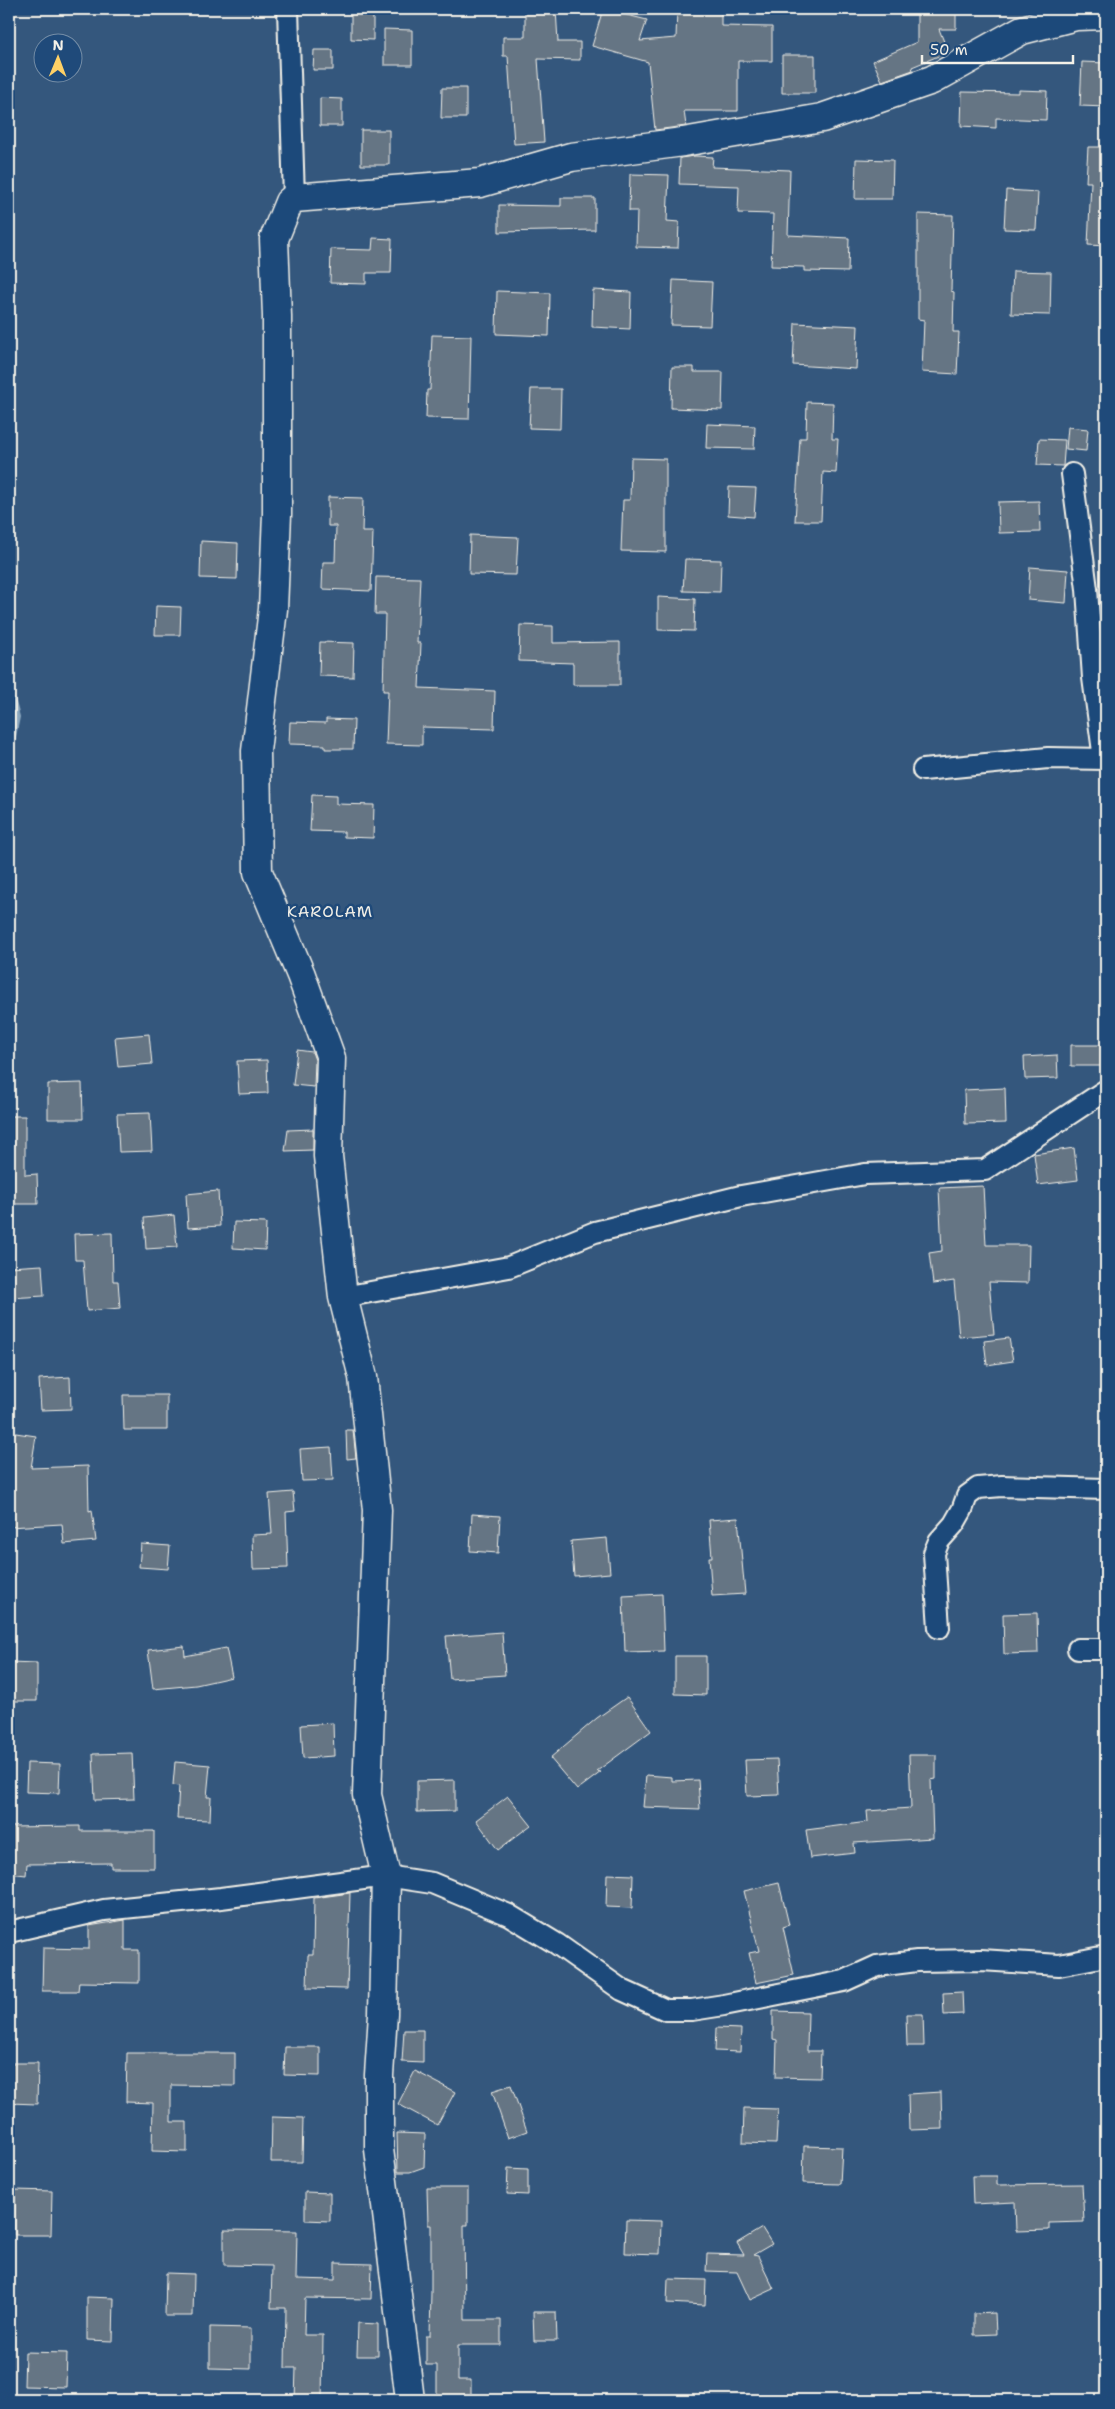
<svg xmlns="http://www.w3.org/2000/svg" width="1115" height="2409" viewBox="0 0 1115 2409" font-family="'Shantell Sans',sans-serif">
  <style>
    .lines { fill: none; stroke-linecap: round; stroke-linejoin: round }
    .stream { stroke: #8ca8bf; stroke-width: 6 }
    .building { fill: #657484; stroke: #f4f1e8 }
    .minor-casing { stroke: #f4f1e8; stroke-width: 24 }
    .secondary-casing { stroke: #f4f1e8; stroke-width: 31 }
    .minor { stroke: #1f4a7a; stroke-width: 20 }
    .secondary { stroke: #1f4a7a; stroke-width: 28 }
    .labels { text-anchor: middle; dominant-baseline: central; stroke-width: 5; stroke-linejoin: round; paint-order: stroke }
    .quarter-label { font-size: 16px; letter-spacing: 1px; fill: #f4f1e8; stroke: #1f4a7a }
  </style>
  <rect width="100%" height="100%" fill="#34577d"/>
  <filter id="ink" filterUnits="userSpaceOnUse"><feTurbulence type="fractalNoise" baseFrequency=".02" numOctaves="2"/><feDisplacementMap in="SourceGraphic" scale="10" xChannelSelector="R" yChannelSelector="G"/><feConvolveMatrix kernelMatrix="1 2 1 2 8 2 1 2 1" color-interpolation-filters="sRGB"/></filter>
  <g filter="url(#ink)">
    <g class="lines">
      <path class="stream" d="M9,688L17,717L9,756"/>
    </g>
    <path class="building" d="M351,9H373V40L351,39Z
      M525,9H556L558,42H580V60L538,59L544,142L514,144L508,56H503V37H525Z
      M603,9L647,20L640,41L676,38L677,9H721V26L772,27V61H738V111H684L686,126L655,130L648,62L592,46Z
      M917,9H956V29H939L948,52L912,67L913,70L882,81L873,61L917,42Z
      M384,29L412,30V65H384Z
      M314,50H333V70H313Z
      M782,55H815V93H782Z
      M1082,62L1106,63V107L1080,106Z
      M442,88H466V118H441Z
      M1019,90L1047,91L1046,120L996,118V128L961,126L962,92L1019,93Z
      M320,98L342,99V126H320Z
      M361,130H389V165H361Z
      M1088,147H1106V246L1088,245L1091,182H1086Z
      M695,156L713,157L712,167L790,170L788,235L849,238L848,272L804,271V267L771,266L773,214L738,213L739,186L679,184L680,158Z
      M856,159L893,160L892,199H855Z
      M630,174L669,175L667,221L679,222L678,248L636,247L637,211H629Z
      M1006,190L1038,192L1036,230L1004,229Z
      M561,198H595V230L499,232V205L561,206Z
      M918,214L953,215L951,291L954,292L953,332H959L957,374L922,372L924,320L918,319Z
      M373,238L392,239L391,273H366V284L330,283L331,249L372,250Z
      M1013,271L1051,272L1050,315L1011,314Z
      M673,280L712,282L710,326L671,325Z
      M593,290L631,292L630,329L592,327Z
      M497,291L550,293L549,336L496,334Z
      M795,323L858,326L856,369L793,365Z
      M432,335L471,336L469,419L426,418L427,390H430Z
      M672,367H694V372H723L722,410L671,408Z
      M531,389H561L560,429L529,428Z
      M807,402L833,403L832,439H838L836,473L823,472L821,521H795L800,438H806Z
      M707,424L755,426L754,449L706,448Z
      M1068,427L1088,429L1086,451L1066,449Z
      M1039,439L1065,440L1063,466L1037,465Z
      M631,458L666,459V552L621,551L623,500H630Z
      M729,487L756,488L754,517L728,515Z
      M328,497L363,498L362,532H373L371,591L322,589L323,562H335L336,526H328Z
      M1039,501L1040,532L999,533L998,502Z
      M470,535L518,537L516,575L469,574Z
      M201,541L238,543L237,579L200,578Z
      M685,559L721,560L720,592L683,591Z
      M1030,567L1068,570L1066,603L1028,600Z
      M376,577L420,578L417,643H421L419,688L495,691L494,729L422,727V745L386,744L388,691H383L385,614H375Z
      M658,597L695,599L694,631L658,630Z
      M156,606L181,607L180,635H155Z
      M520,625L553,626V643L620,642V685H573V663L519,661Z
      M320,642L354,643L353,677L319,676Z
      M326,719L354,720L353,749H325V745L289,744L290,722L326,723Z
      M312,795L336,796V804L374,805L373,838L344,837V832L310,831Z
      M149,1034L152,1064L118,1067L115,1037Z
      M1071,1045H1105V1066H1071Z
      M297,1050L312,1052L315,1060L314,1087L293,1085Z
      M1057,1055L1058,1078L1025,1079L1024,1057Z
      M267,1060L268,1093L239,1094L237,1061Z
      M82,1083L83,1119H48V1084Z
      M1005,1088L1006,1123L965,1124L964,1090Z
      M150,1113L152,1151L119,1152L117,1114Z
      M9,1116H25V1175L37,1174L38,1204H9Z
      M313,1129V1150L285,1151L288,1130Z
      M1074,1148L1078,1180L1038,1185L1034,1154Z
      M983,1186L986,1245H1029L1028,1283L989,1282L994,1334L959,1337L954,1281L933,1284L929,1253L942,1251L939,1188Z
      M218,1191L220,1226L188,1228L186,1194Z
      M174,1215L177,1247L146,1249L144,1218Z
      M234,1222L266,1223L265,1250L233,1248Z
      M112,1233L113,1281H118L120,1308L87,1311L83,1260H75L74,1234Z
      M42,1265L44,1296L9,1298V1267Z
      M1009,1338L1013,1361L987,1365L984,1341Z
      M70,1377L71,1409L41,1410L39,1379Z
      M123,1395H167V1430H124Z
      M346,1430H353L356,1458L347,1459Z
      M9,1432L36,1436L31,1468L88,1466L89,1511L92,1510L96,1541L64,1544L62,1524L9,1527Z
      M331,1447L333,1480L302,1481L300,1449Z
      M293,1492L295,1511L286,1512L288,1568L253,1569L252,1535L272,1534L269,1494Z
      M472,1514L500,1516L498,1553L470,1551Z
      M738,1518L745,1594L712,1596L709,1557H712L709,1520Z
      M607,1538L610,1573L574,1576L571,1541Z
      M141,1544L170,1546L168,1569L139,1567Z
      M662,1594L664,1651L625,1652L623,1596Z
      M1037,1613L1038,1653L1004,1654L1003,1614Z
      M502,1632L505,1675L450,1679L446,1636Z
      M184,1646L185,1656L226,1648L232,1677L196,1685L153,1689L148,1650Z
      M675,1656H706V1695L675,1694Z
      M9,1662L37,1663V1701H9Z
      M627,1697L651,1731L597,1771L601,1772L577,1790L550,1758L597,1718Z
      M333,1723L334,1756L303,1758L301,1725Z
      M132,1753L134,1799L95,1800L93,1754Z
      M909,1755H936V1779L931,1780L933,1838L854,1843L855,1853L810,1858L806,1830L868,1822L867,1811L911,1808Z
      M777,1759L779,1795L747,1796L745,1760Z
      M175,1762L210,1765L207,1797H211L210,1820L177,1819L179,1786L173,1785Z
      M27,1763L60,1764L59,1793L26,1792Z
      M646,1775L672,1777V1781L698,1780L700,1809L643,1807Z
      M455,1780V1811L417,1812V1781Z
      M508,1796L531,1825L498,1850L476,1820Z
      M80,1826V1831H154V1868H111V1863L27,1864L26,1875L9,1873V1827Z
      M607,1874L633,1875L632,1908L606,1907Z
      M779,1883L789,1925L783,1927L794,1975L756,1983L749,1953L759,1951L744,1891Z
      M350,1893L347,1989L307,1988L308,1955H313L314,1898Z
      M125,1920V1950H139V1983L79,1982L78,1991H42L43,1948L89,1949V1926Z
      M962,1992L963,2014L944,2015L943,1993Z
      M773,2011L808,2012L807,2051H821L820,2078L776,2077L777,2040L773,2039Z
      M906,2014H923L924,2046H907Z
      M716,2028L741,2029L740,2052L715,2051Z
      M404,2030H423V2063L402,2062Z
      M285,2047H320V2076L284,2075Z
      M127,2053H235V2086L171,2085V2122H187V2152L152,2151L153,2103L126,2102Z
      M9,2063H38L37,2104L9,2103Z
      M415,2071L455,2092L437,2125L398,2104Z
      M511,2085L527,2131L508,2138L492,2091Z
      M941,2092L942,2129L909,2130L908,2094Z
      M744,2108L778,2109L776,2144L743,2143Z
      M272,2117L303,2118L302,2162H271Z
      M397,2133L425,2134L424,2167L410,2172H398Z
      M804,2146L842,2147L840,2184L803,2183Z
      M508,2168L528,2169V2195L507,2194Z
      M972,2176H997V2185L1082,2184L1084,2222L1049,2223V2230L1016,2231L1015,2202L973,2204Z
      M427,2188H468V2225H464L465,2320H501V2345H458V2380H471V2400H437V2365H426V2336H430L431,2292V2225H428Z
      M15,2190L52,2191L51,2235H15Z
      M305,2192L330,2193V2221L305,2220Z
      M626,2220L661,2221L660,2254L625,2253Z
      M762,2228L772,2244L753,2255L758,2256L774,2289L750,2300L737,2272L706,2271L707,2254L744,2255L737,2243Z
      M224,2230L297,2231L296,2279L335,2280V2263L372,2264L371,2299L305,2298L304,2335H323L322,2400H295L296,2368H285L286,2308H271L272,2266L224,2265Z
      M166,2273L194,2274L193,2316H165Z
      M668,2279L706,2280L705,2305L667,2303Z
      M87,2297L114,2298L113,2341L87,2340Z
      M533,2312H556L557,2341H534Z
      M995,2313L996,2334L974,2335V2314Z
      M358,2323L378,2324V2356H357Z
      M210,2327L251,2328V2369L210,2368Z
      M25,2352L67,2353L66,2387L24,2386Z"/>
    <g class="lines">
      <g class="minor-casing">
        <path id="minor" d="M288,9L294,198
          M1072,474L1087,589L1093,678L1104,759
          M923,770L1048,758L1106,759
          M343,1297L509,1267L595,1232L741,1196L865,1174L985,1170L1106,1090
          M939,1628L934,1553L939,1541L954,1524L962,1510L967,1496L978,1488L1002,1486L1106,1489
          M1078,1649H1106
          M9,1932L104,1910L221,1898L386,1876L432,1883L509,1915L557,1944L622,1990L666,2010H692L724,2005L844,1981L877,1966L917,1961L981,1960L1059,1965L1106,1956"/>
      </g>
      <g class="secondary-casing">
        <path id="secondary" d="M410,2400L379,2149V2075L383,2014L386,1876L367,1795L377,1510L363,1377L343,1297L328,1156L331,1058L301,975L258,872L256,751L273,609L277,514V316L274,239L289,202L294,198L480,183L571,157L683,142L822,118L932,80L1022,30L1076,16L1106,15"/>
      </g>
      <use href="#minor" class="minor"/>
      <use href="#secondary" class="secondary"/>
    </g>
  </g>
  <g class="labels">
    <g class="quarter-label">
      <text x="330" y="911">KAROLAM</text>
    </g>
  </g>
  <rect width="1115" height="2409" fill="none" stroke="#1f4a7a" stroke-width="30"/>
  <rect x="15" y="15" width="1085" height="2379" fill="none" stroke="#f4f1e8" stroke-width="2" filter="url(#ink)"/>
  <g transform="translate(58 58) rotate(1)"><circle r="24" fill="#1f4a7a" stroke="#748da6"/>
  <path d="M0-4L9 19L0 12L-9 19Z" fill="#ffd166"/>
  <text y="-8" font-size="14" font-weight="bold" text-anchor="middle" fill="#f4f1e8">N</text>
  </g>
  <path d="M922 55v8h151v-8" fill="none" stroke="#f4f1e8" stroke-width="2.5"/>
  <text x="930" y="55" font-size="15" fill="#f4f1e8" stroke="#1f4a7a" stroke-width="4" paint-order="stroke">50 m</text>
</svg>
